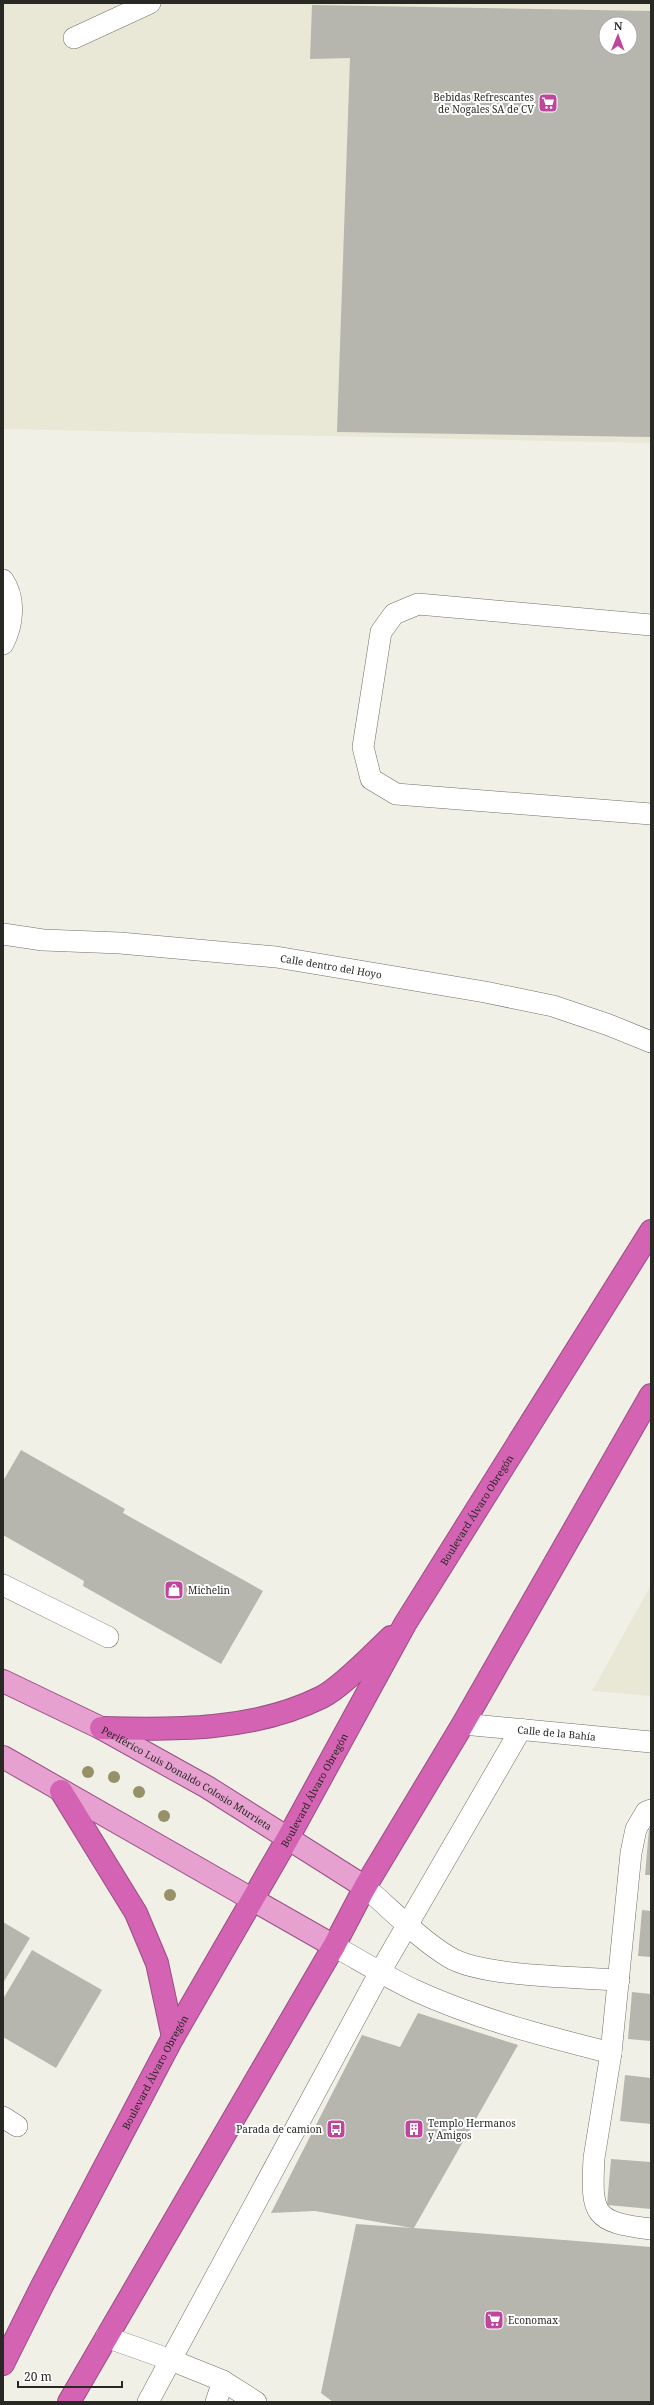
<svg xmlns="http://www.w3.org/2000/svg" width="654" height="2405" viewBox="0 0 654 2405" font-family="'Noto Serif',serif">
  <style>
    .built { fill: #e9e7d6; fill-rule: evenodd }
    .building { fill: #b7b6ae; fill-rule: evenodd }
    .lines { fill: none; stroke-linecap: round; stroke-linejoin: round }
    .lane-casing { stroke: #717068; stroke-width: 22 }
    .primary-casing { stroke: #984e81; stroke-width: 24 }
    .highway-casing { stroke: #984e81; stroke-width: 24 }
    .lane { stroke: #fff; stroke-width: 21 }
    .primary { stroke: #e6a1d1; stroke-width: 22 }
    .highway { stroke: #d563b3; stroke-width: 22 }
    .tree { fill: #969168 }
    .labels { text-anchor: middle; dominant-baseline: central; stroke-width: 4; stroke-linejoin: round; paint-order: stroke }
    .poi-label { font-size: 10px; fill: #282825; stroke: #fff; text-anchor: start }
    .street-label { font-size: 10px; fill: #282825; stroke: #fff }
  </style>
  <rect width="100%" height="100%" fill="#f1f0e7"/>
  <path class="built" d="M3,3H651V443L3,429ZM606,24H630V48H606Z
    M651,1585V1696L592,1691Z"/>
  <path class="building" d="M312,5L651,11V437L337,432L350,58L310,59ZM606,24H630V48H606Z
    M21,1450L125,1509L123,1513L263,1591L221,1664L83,1586L84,1581L3,1535V1481Z
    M649,1829H651V1875H645Z
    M642,1910L651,1911V1957L638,1956Z
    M3,1922L30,1938L3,1983Z
    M32,1950L102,1990L56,2068L3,2037V1999Z
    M632,1992L651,1994V2041L628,2039Z
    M418,2013L518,2045L414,2228L651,2247V2402H333L321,2393L356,2224L412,2228L315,2211L271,2213L362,2035L400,2047Z
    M625,2075L651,2078V2124L620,2121Z
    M611,2159L651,2162V2209L607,2205Z"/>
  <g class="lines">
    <g class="lane-casing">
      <g id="lane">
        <path d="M74,38L150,3"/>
        <path d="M3,580C16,599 13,625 3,644"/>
        <path d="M651,625L418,604L394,614L381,632L363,747L371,779L396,794L651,814"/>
        <path id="s1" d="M3,934L43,940L120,943L276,957L485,992L553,1006L609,1025L651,1042"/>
        <path d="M3,1585L108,1637"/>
        <path id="s2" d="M463,1724L651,1742"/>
        <path d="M651,1810L646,1812L636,1829L631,1853L611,2053L594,2158C591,2215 593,2222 651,2229"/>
        <path d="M365,1887C392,1910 418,1938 449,1957C481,1977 578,1977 619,1980"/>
        <path d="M334,1946C361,1961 387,1977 414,1990C477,2019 544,2036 611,2053"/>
        <path d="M3,2117L17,2126"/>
        <path d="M106,2337L171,2360L223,2381L256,2402"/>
        <path d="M148,2402L380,1972L521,1729"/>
        <path d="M216,2402L223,2381"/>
      </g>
    </g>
    <g class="primary-casing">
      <g id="primary">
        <path id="s3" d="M3,1681L101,1728L207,1787L365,1887"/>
        <path d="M3,1757L334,1946"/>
      </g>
    </g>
    <g class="highway-casing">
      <g id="highway">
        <path d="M101,1728C175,1730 254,1731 322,1697C342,1687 374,1653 391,1637"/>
        <path d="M61,1791L136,1913L157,1963L173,2037"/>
        <path id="s4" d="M3,2364L43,2284L173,2037L288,1838L405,1624L651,1231"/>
        <path d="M69,2402L334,1946L365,1887L463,1724L651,1395"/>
      </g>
    </g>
    <use href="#lane" class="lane"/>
    <use href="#primary" class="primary"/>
    <use href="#highway" class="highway"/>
  </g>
  <g class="tree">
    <circle cx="88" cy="1772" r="6"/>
    <circle cx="114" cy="1777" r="6"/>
    <circle cx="139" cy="1792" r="6"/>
    <circle cx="164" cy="1816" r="6"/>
    <circle cx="170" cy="1895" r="6"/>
  </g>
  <defs>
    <g id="supermarket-square" transform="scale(1)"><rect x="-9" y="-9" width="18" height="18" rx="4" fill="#be479d" stroke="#fff"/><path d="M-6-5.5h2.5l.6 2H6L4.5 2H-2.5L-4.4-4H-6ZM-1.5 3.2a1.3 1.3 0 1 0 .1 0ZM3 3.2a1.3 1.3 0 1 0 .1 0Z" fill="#fff"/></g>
    <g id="shop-square" transform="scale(1)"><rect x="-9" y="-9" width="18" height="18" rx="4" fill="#be479d" stroke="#fff"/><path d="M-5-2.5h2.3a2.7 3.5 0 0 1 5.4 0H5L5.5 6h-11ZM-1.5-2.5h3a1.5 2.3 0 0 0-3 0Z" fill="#fff"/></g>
    <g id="bus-square" transform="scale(1)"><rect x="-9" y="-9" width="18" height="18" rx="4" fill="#be479d" stroke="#fff"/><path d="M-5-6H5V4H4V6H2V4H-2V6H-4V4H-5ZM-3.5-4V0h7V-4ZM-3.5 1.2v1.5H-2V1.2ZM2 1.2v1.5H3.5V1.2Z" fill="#fff"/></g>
    <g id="building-square" transform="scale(1)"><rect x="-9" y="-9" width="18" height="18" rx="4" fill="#be479d" stroke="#fff"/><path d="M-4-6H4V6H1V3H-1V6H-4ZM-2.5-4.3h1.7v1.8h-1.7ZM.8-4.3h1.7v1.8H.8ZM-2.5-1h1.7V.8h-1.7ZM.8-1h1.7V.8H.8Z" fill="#fff"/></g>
  </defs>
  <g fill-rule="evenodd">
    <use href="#supermarket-square" x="548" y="103"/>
    <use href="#shop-square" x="174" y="1590"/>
    <use href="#bus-square" x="336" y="2129"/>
    <use href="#building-square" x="414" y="2129"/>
    <use href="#supermarket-square" x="494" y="2320"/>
  </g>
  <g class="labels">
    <g class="poi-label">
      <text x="534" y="97" text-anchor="end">Bebidas Refrescantes<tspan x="534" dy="12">de Nogales SA de CV</tspan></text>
      <text x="188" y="1590">Michelin</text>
      <text x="428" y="2123">Templo Hermanos<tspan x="428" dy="12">y Amigos</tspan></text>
      <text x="322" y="2129" text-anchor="end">Parada de camion</text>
      <text x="508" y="2320">Economax</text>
    </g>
    <g class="street-label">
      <text stroke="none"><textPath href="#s1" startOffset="330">Calle dentro del Hoyo</textPath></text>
      <text stroke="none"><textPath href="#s4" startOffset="977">Boulevard Álvaro Obregón</textPath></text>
      <text stroke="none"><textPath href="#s2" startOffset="94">Calle de la Bahía</textPath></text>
      <text stroke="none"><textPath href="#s3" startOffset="208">Periférico Luis Donaldo Colosio Murrieta</textPath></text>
      <text stroke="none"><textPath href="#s4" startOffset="653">Boulevard Álvaro Obregón</textPath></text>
      <text stroke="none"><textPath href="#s4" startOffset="329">Boulevard Álvaro Obregón</textPath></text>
    </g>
  </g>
  <rect width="654" height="2405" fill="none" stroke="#282825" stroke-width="8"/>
  <g transform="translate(618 36) rotate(1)"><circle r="19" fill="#ffffff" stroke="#a9a9a8"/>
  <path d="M0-3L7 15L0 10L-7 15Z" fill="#be479d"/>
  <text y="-6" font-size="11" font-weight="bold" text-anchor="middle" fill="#282825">N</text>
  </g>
  <path d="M18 2381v6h104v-6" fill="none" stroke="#282825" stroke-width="2"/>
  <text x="24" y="2381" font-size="12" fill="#282825" stroke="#ffffff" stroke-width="3" paint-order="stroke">20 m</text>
</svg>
